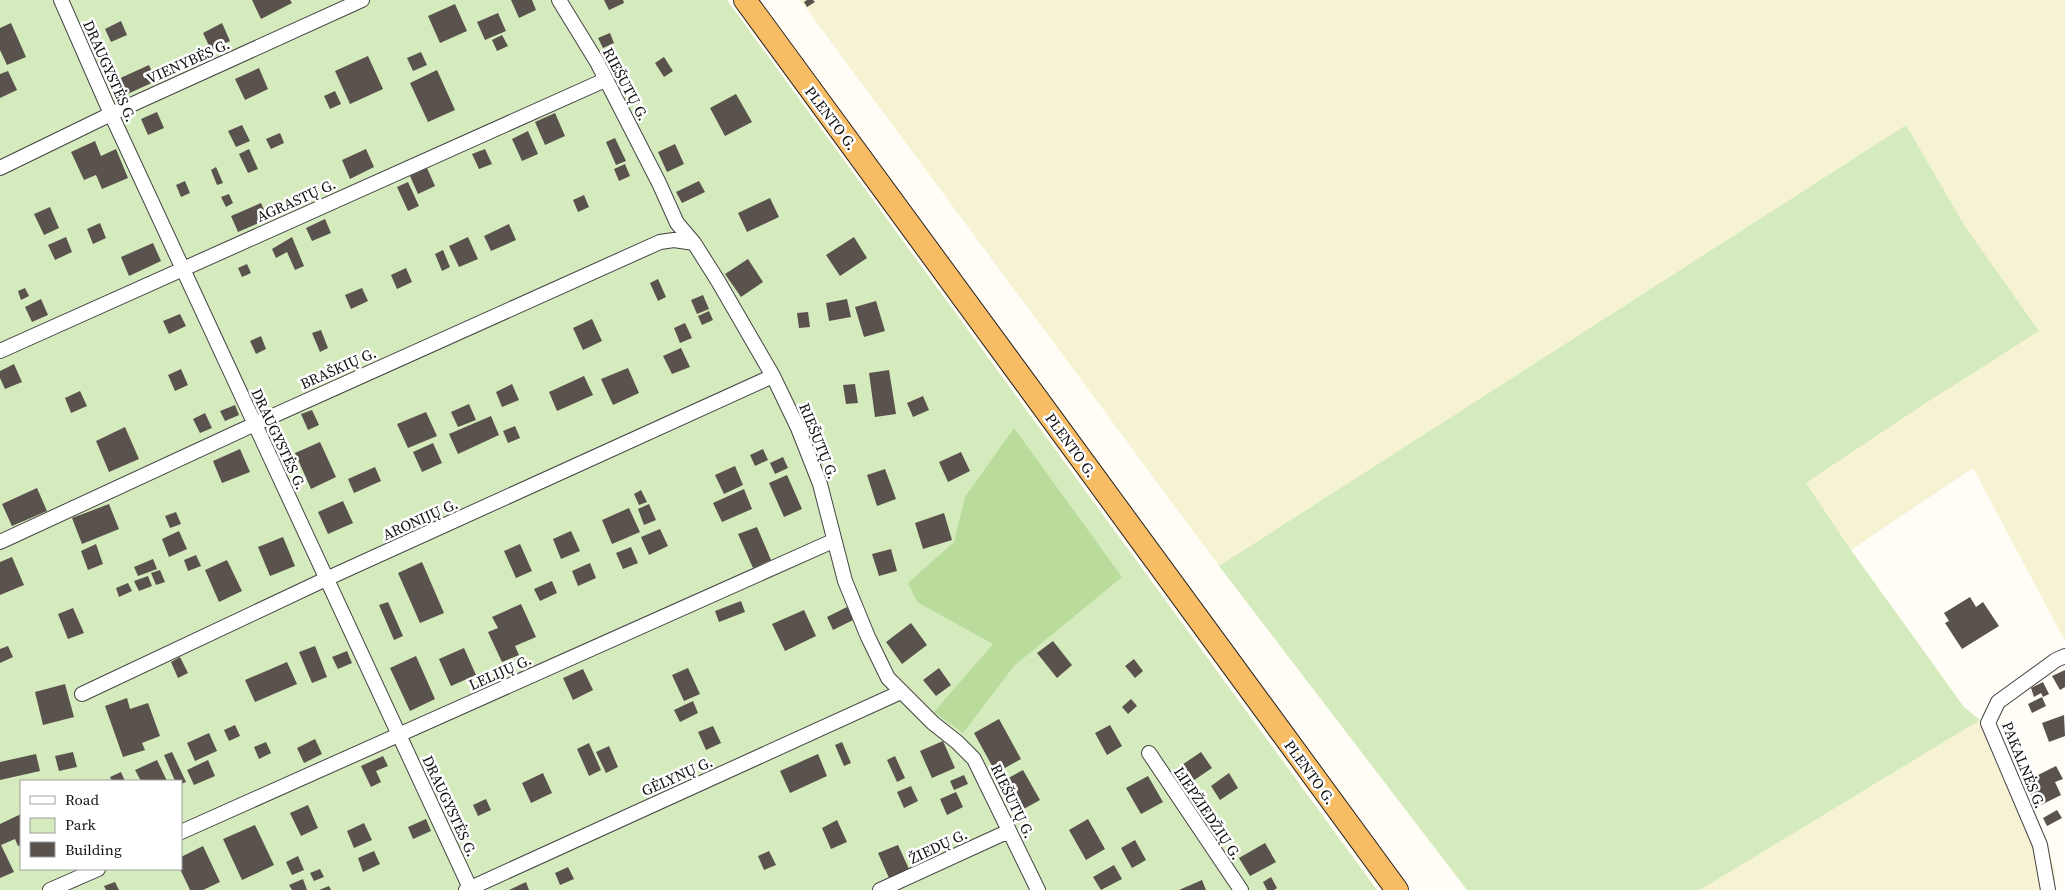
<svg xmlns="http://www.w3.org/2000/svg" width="2065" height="890" viewBox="0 0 2065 890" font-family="'Source Serif 4',serif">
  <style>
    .farmland { fill: #f6f3d4 }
    .green { fill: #d5ebbd; fill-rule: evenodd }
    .forest { fill: #b9dc9c }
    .building { fill: #5a524d }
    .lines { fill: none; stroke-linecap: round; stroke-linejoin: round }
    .minor-casing { stroke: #444; stroke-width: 16 }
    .trunk-casing { stroke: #222; stroke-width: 24 }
    .minor { stroke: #fff; stroke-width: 14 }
    .trunk { stroke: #f7bc64; stroke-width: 22 }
    .labels { text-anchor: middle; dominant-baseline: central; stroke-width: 5; stroke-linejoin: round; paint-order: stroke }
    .street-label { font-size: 15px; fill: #111; stroke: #fff }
  </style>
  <rect width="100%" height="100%" fill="#fffdf5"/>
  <path class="farmland" d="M800,0H2065V641L1973,468L1851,550L1806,483L1929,401L1966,228L1906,125L1219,566Z
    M1980,720L1989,728L2046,843L2055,870V890H1700Z"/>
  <path class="green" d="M0,0H727L1377,890H0ZM21,781H181V869H21Z
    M1906,125L1966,228L2039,331L1929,401L1806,483L1851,550L1964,707L1980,720L1700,890H1467L1219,566Z"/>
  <path class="forest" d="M1014,428L1122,577L1014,666L963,733L934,712L993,644L917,602L908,583L954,542L965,497Z"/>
  <path class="building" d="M252,0H290L292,3L261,19Z
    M511,0H532L536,10L519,18Z
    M604,0H623L624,3L609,10Z
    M807,0H813L815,2L807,7L804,2Z
    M455,4L467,31L440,43L428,16Z
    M498,13L506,31L485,40L477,22Z
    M121,21L127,35L111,42L105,29Z
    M11,23L26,57L7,65L0,50V28Z
    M222,23L230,41L211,50L203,33Z
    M610,33L614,43L603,48L598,38Z
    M502,35L508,46L497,51L492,40Z
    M421,52L427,65L413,71L407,58Z
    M368,56L383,89L350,104L335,71Z
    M664,57L673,71L664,77L655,63Z
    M149,65L156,81L123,96L116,80Z
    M259,68L268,89L245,100L235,79Z
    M437,70L455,110L428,122L410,83Z
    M8,71L17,90L0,98V74Z
    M335,91L341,104L330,109L324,96Z
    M736,94L752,122L725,136L710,108Z
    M157,112L164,128L148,135L141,119Z
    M555,113L565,136L545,145L535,122Z
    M242,125L250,141L236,147L228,131Z
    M528,131L538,154L522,161L512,139Z
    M280,133L284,143L271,149L266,139Z
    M615,138L626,161L616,165L606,142Z
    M95,141L101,156L116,149L128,178L102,189L96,175L84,180L71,152Z
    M675,144L684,164L667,172L658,152Z
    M249,149L258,169L248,173L239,154Z
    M366,149L374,167L350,179L342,160Z
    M485,149L492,164L479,169L472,154Z
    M625,164L630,176L619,181L614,169Z
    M216,167L223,183L217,185L211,170Z
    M427,168L435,186L418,194L410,176Z
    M185,181L190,193L181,197L176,185Z
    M699,181L705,192L682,203L676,192Z
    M408,182L419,206L408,211L397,187Z
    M229,194L233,203L226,207L221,197Z
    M584,195L589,207L578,212L573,200Z
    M770,198L779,217L747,232L738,213Z
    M261,203L268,219L238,232L231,216Z
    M50,207L59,228L44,235L34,214Z
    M325,219L331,233L312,241L306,228Z
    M100,223L106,238L93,244L87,229Z
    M509,224L516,240L491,251L484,236Z
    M66,237L72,252L55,260L48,245Z
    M292,237L304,266L295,270L287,252L276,258L272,249Z
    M468,237L478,259L459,267L449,246Z
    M854,237L867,258L840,276L826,255Z
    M153,243L161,261L129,276L121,257Z
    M443,250L450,267L442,271L435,254Z
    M748,259L763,282L741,297L725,274Z
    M247,264L251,273L242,277L238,268Z
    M406,268L412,282L397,289L391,275Z
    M658,279L666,297L658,301L650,283Z
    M25,288L29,296L21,300L18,291Z
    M362,288L368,301L351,309L345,295Z
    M703,295L709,309L697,314L691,300Z
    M41,299L48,315L32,322L25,307Z
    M847,299L851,317L829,321L826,303Z
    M876,301L885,331L864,337L855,307Z
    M709,311L713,320L702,325L698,316Z
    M808,312L810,327L799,328L797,313Z
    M180,314L186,326L169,334L163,321Z
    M592,319L602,341L583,350L573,328Z
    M685,323L692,338L680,343L674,328Z
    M321,330L328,348L320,352L312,333Z
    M261,336L266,349L256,354L250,341Z
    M681,348L690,367L672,374L663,356Z
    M14,364L22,382L5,389L0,378V371Z
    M628,368L639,393L613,405L601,379Z
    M181,369L188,385L175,391L168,375Z
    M889,370L896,414L875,417L869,373Z
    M584,376L593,395L557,411L549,392Z
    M512,384L519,400L502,407L496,392Z
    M855,384L858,403L846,404L843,385Z
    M80,391L87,406L71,413L65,398Z
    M923,396L929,410L913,417L907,403Z
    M469,404L476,420L458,427L451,412Z
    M235,405L239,415L225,421L220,411Z
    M312,410L319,425L308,430L301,414Z
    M426,412L437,436L408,448L397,424Z
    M205,413L212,428L200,433L193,419Z
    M491,416L499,435L458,454L449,434Z
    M515,426L520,438L508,443L503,431Z
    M125,427L139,459L109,472L96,441Z
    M320,442L336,477L311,489L295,453Z
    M433,443L442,463L422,472L413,452Z
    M240,449L250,472L222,483L213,461Z
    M763,449L768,460L755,466L750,455Z
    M961,452L970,471L948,482L939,462Z
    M783,457L788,468L775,474L770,463Z
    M735,466L743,485L724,494L715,475Z
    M375,467L381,481L354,493L348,479Z
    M885,469L896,499L877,506L867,475Z
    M787,475L802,509L784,517L769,483Z
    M37,488L47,511L12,526L2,504Z
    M744,489L752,509L722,522L713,503Z
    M641,490L647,502L639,505L634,494Z
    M343,501L353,523L328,534L318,512Z
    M109,504L119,529L82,544L72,518Z
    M649,504L656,520L644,525L638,509Z
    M629,508L640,532L612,544L602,520Z
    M176,512L181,524L170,528L165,516Z
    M944,513L952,540L923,549L915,523Z
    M757,527L771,560L753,568L738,534Z
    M660,529L668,546L649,555L641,537Z
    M179,531L187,549L169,557L162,539Z
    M571,531L580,551L561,559L553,539Z
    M283,537L295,566L270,576L258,547Z
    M96,544L103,564L88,570L81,551Z
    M520,544L532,571L516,578L504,551Z
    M631,547L638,563L623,569L616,553Z
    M891,549L897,571L879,576L872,554Z
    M196,555L201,566L188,571L184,560Z
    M12,557L24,585L0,595V562Z
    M153,559L157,569L138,576L134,567Z
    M227,560L242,591L219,602L205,570Z
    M422,562L444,613L420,623L398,573Z
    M590,563L596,578L578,586L572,571Z
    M160,570L165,582L156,585L151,573Z
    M148,576L152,586L139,591L134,581Z
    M552,581L557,593L540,601L534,589Z
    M128,583L132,591L119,597L116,588Z
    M1970,597L1976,607L1983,602L1999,626L1962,649L1945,623L1949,621L1944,613Z
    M741,601L745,612L719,622L715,611Z
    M388,602L403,636L394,640L379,605Z
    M521,604L536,637L515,646L519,655L502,662L488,632L498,628L492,617Z
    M847,607L853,620L833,630L827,617Z
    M73,608L84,633L68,639L58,614Z
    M804,610L816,636L785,651L772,624Z
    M911,623L927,645L902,664L886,642Z
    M1053,641L1072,665L1057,678L1037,653Z
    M8,646L13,657L0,663V649Z
    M315,646L327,677L312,683L299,652Z
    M464,648L476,675L451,686L439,659Z
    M347,651L352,663L338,669L332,657Z
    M416,656L435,699L410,711L390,668Z
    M180,657L188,673L178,678L171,662Z
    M1134,659L1143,671L1135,678L1125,666Z
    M287,662L297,684L255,702L245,680Z
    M688,668L700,694L684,701L672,675Z
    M939,668L951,685L936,696L923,680Z
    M583,669L593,690L573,700L563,678Z
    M2065,670V687L2060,690L2052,676Z
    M2043,682L2049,694L2043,697L2041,693L2034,697L2031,688Z
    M65,684L74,717L43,725L35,692Z
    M2042,697L2046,706L2032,713L2028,704Z
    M127,698L130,709L148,703L160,736L142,743L145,750L123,757L105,706Z
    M1131,699L1137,706L1128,714L1122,707Z
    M693,701L698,713L680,722L674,710Z
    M2064,715L2065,736L2049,742L2042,723Z
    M999,719L1021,759L996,773L974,733Z
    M235,725L240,736L229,741L224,730Z
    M1110,725L1122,746L1107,755L1095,733Z
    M713,726L721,743L706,750L698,732Z
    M209,733L217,751L195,761L187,743Z
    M315,739L322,754L304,763L297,748Z
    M943,741L955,768L932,778L920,751Z
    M266,742L271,753L259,759L254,747Z
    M842,742L851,763L844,766L835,745Z
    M589,743L601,770L589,776L577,749Z
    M609,746L618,767L606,773L596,752Z
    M73,752L77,767L59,771L55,756Z
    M172,752L186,782L181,784V781H175L164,755Z
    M1201,752L1212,768L1187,785L1176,769Z
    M36,754L40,771L0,780V762Z
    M818,754L827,776L790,793L780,771Z
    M383,756L388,766L376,771L381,782L371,787L361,766Z
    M895,756L905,778L897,782L887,760Z
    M157,760L167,781H141L135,770Z
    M208,760L215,776L194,785L187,770Z
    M2056,766L2063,779L2055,782L2061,795L2037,807L2024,782Z
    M1023,770L1040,800L1020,811L1003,781Z
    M121,772L125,781H112L110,777Z
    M543,773L552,793L531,803L522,783Z
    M1229,773L1238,788L1220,800L1211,786Z
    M964,775L968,784L954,790L950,781Z
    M1148,776L1163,802L1141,814L1126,788Z
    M911,786L918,801L904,808L897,792Z
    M956,792L963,807L947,815L940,799Z
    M486,799L491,810L478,816L473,805Z
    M308,805L318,828L301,836L290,813Z
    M2057,810L2062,818L2047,826L2043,818Z
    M21,814V845L18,846L15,839L1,845L14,872L0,878V824Z
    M426,819L431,831L413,839L408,827Z
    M1088,819L1105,849L1086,860L1069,830Z
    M837,820L847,842L831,849L822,828Z
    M364,823L372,840L354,848L347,831Z
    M255,825L274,865L242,880L223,839Z
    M1135,840L1146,860L1132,868L1121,848Z
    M1265,843L1276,862L1250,876L1239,858Z
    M898,845L909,869L889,878L878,853Z
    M203,846L220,882L203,890H190L180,869L181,857Z
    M374,851L380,864L363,872L358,858Z
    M769,851L776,865L764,870L758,856Z
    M298,856L304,870L292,875L286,862Z
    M1114,865L1122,879L1101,890L1093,877Z
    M568,867L574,879L560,885L555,873Z
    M320,869L324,877L314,881L310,873Z
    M1271,877L1277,888L1274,890H1267L1263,882Z
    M303,879L307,890H292L289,885Z
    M1202,880L1206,890H1179Z
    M115,882L119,890H106L104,886Z
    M526,882L529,890H509Z
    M329,886L331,890H319Z"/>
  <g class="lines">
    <g class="minor-casing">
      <path id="minor" d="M61,0L111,114L471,890
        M559,0L597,62L659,183L677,223L694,243L718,281L773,376L798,428L820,484L845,581L868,637L888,678L933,723L957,742L974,759L1038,890
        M0,168L111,114L362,0
        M0,351L605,80
        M0,542L255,424L660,242L674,240L694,243
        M82,694L326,579L773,376
        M1149,753L1241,890
        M181,832L833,541
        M50,890L98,869
        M466,890L901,692
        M880,890L1009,831
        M2048,890L2040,845L1988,723L1998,702L2056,660L2065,656"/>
    </g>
    <g class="trunk-casing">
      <path id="trunk" d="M745,0L1397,890"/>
    </g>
    <use href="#minor" class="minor"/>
    <use href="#trunk" class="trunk"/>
  </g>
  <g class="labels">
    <g class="street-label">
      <text transform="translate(188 61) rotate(-24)">VIENYBĖS G.</text>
      <text transform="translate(110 71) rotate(66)">DRAUGYSTĖS G.</text>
      <text transform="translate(626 84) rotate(62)">RIEŠUTŲ G.</text>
      <text transform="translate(831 118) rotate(53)">PLENTO G.</text>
      <text transform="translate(296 200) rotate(-24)">AGRASTŲ G.</text>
      <text transform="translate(338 368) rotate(-24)">BRAŠKIŲ G.</text>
      <text transform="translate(279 439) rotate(65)">DRAUGYSTĖS G.</text>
      <text transform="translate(819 441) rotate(68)">RIEŠUTŲ G.</text>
      <text transform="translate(1071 445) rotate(54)">PLENTO G.</text>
      <text transform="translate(420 519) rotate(-24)">ARONIJŲ G.</text>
      <text transform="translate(500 672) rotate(-24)">LELIJŲ G.</text>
      <text transform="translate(2024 765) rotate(68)">PAKALNĖS G.</text>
      <text transform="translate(1310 772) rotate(54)">PLENTO G.</text>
      <text transform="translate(677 776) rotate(-24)">GĖLYNŲ G.</text>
      <text transform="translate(1013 801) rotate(64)">RIEŠUTŲ G.</text>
      <text transform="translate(450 806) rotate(65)">DRAUGYSTĖS G.</text>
      <text transform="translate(1208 813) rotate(56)">LIEPŽIEDŽIŲ G.</text>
      <text transform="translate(938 846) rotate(-25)">ŽIEDŲ G.</text>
    </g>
  </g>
  <rect x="20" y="780" width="162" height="90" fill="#ffffff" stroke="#a0a0a0"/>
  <rect x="30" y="796" width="25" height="8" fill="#ffffff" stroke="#a0a0a0"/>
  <text x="65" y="805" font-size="15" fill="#111111">Road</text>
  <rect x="30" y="818" width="25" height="15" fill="#d5ebbd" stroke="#a0a0a0"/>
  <text x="65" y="830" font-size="15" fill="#111111">Park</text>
  <rect x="30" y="842" width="25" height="15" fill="#5a524d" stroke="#a0a0a0"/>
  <text x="65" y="855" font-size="15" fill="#111111">Building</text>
</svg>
